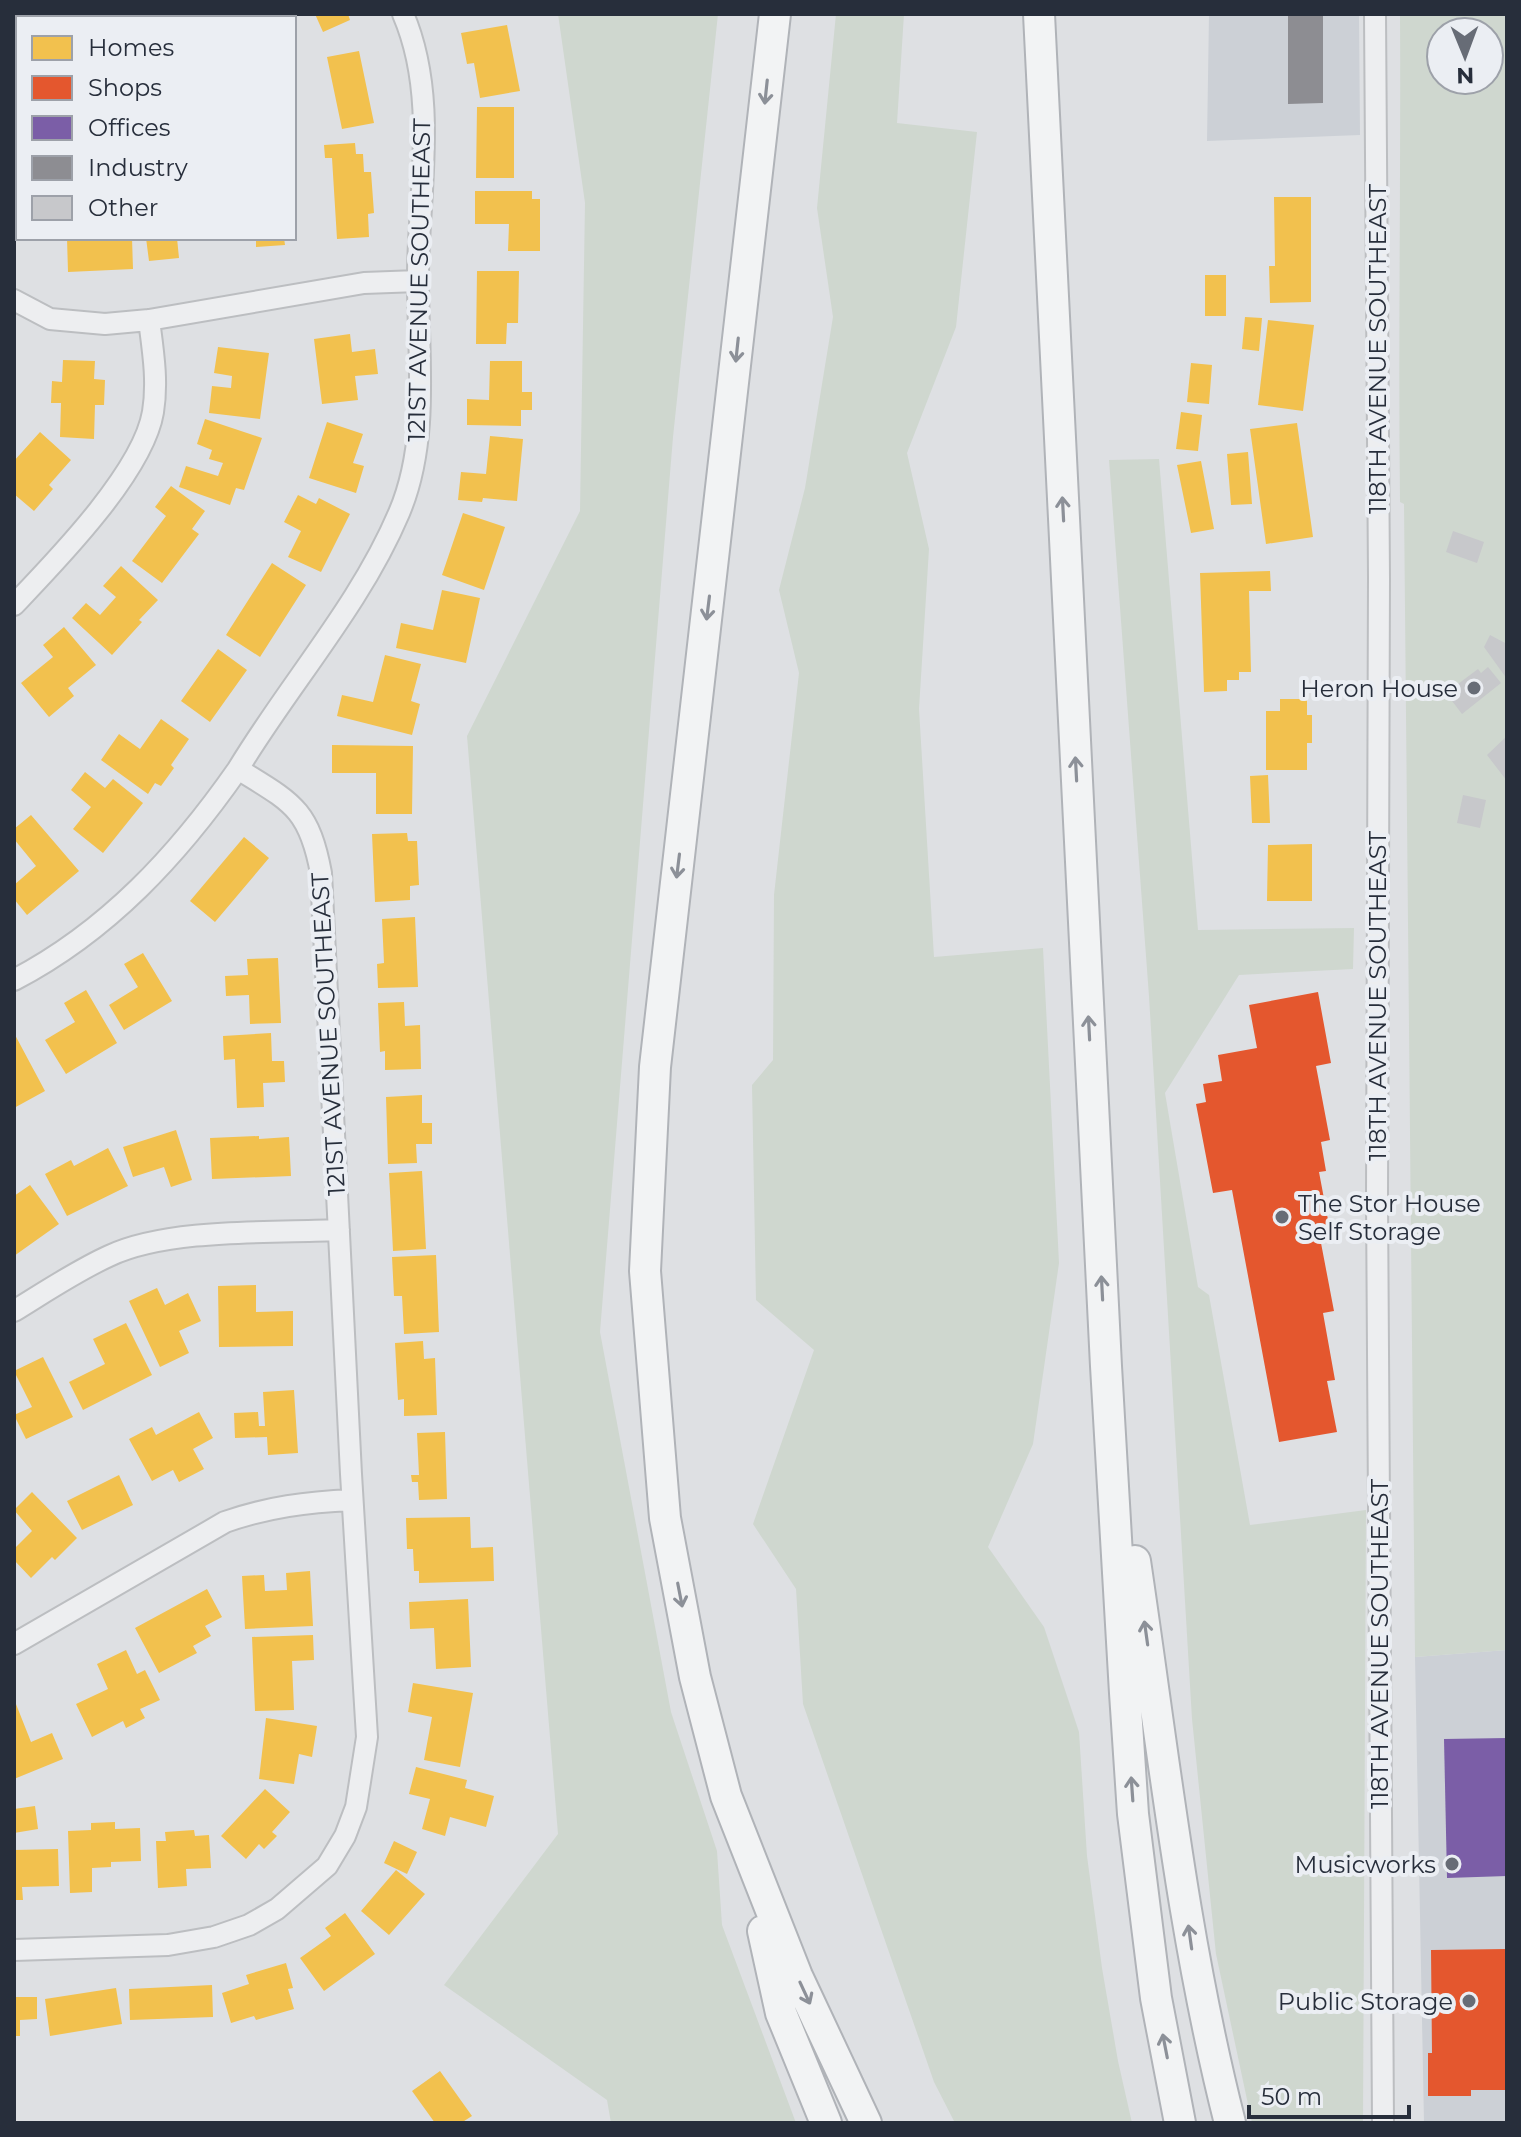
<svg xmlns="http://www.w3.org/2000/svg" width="1521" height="2137" viewBox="0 0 1521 2137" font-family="Montserrat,sans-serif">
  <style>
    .built { fill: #ccd0d6 }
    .green { fill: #cfd7cf; fill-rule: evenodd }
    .homes { fill: #f2c14e }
    .shops { fill: #e4572e }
    .offices { fill: #7b5ea7 }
    .industry { fill: #8d8d92 }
    .building { fill: #c7c8cb }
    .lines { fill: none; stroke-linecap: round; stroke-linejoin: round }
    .minor-casing { stroke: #bcbec1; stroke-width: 24 }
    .highway-casing { stroke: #b0b3b8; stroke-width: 34 }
    .minor { stroke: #edeef0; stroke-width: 20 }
    .highway { stroke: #f2f3f4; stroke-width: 30 }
    .oneway { stroke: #8c9098 }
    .poi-dot { fill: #676c76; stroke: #ebeef3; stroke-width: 3 }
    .labels { text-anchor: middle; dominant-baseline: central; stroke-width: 8; stroke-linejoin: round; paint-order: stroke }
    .street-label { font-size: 24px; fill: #272e3b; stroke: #ebeef3 }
    .poi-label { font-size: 24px; fill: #272e3b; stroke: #ebeef3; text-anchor: end }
  </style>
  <rect width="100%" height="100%" fill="#dee0e3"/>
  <path class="built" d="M1209,14H1359L1360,135L1207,141Z
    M1507,1650V2123H1424L1415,1657Z"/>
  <path class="green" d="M558,14H718L673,437L600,1332L671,1712L717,1851L722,1925L796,2123H611L607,2100L444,1985L558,1834L467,736L580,511L585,203Z
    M836,14H904L897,123L977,132L956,327L907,453L929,549L919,709L934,957L1043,948L1059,1263L1033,1444L988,1547L1044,1627L1079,1732L1087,1856L1102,1968L1118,2061L1132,2123H955L934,2082L803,1704L796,1589L753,1524L814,1350L756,1300L752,1085L773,1060L774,895L799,673L779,590L805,488L833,317L817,208Z
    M1400,14H1507V1650L1415,1657L1404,504L1400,502C1398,340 1401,177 1400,14ZM1441,32H1489V80H1441Z
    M1159,459L1198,930L1354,928L1353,969L1239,975L1165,1093L1198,1287L1209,1295L1250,1525L1366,1510L1363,2123H1252L1216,1954L1192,1719L1149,996L1109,460Z"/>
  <path class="homes" d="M315,14H348L350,20L323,32Z
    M507,25L520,91L480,98L474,63L467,64L461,33Z
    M359,51L374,123L342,129L327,57Z
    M14,73L18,74V147L14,146Z
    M477,107H514V178H476Z
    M355,143L356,154H363L364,172H371L374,213L368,214L369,237L337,239L332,158H325L324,145Z
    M14,163H18V233L14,232Z
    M475,191H532V199H540V251H508L509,224H475Z
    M1274,197H1311V302L1270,303L1269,266H1275Z
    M67,238H132L133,269L68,272Z
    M146,238H177L179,258L149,261Z
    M256,238H284L285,245L256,247Z
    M477,271H519L518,323H507L506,344H476Z
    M1205,275H1226V316H1205Z
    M1245,317L1262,318L1259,351L1242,349Z
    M1268,320L1314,325L1303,411L1258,405Z
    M350,334L352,352L375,349L378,374L355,376L358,400L322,404L314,339Z
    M218,347L269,353L260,419L209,413L212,386L231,388L232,376L214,373Z
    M63,360L95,361L94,379L105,380L104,405H95L94,439L60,437L61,403H51L52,381L62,382Z
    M490,361H522V392H532V410H521V426L467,425V399L489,400Z
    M1191,363L1212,365L1209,404L1187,402Z
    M1181,412L1202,415L1198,451L1176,449Z
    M205,419L262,438L244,490L236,488L230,505L179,487L186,466L218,476L223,463L209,459L212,450L197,444Z
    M327,422L363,434L353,463L364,466L356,493L309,478Z
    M1297,423L1313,537L1266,544L1250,429Z
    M40,432L71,460L49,485L53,489L34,511L14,494V461Z
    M490,436L523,439L517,501L483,498L482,502L458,500L461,472L486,474Z
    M1248,452L1252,504L1231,505L1227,454Z
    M1201,461L1214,529L1191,533L1177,465Z
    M171,486L205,511L192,529L199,534L162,583L132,561L166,516L155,507Z
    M298,495L316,504L319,498L350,514L321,572L288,557L301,531L284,522Z
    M463,513L505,527L484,590L442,575Z
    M272,563L306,585L260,657L226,635Z
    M121,566L158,600L139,620L142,622L112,655L72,618L86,603L100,615L116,597L103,586Z
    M1270,571L1271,591H1249L1251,672H1239V680H1227V691L1204,692L1200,573Z
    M442,590L480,598L466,663L396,648L401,623L433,630Z
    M64,627L96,665L68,688L74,696L49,717L21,683L53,657L43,645Z
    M218,649L247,670L210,722L181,701Z
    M385,655L421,664L411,701L420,704L412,735L337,716L342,695L373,702Z
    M1280,699H1307V715H1312V743H1307V770H1266V711H1280Z
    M161,719L189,739L171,765L174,768L161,786L155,783L148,794L101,760L119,734L140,749Z
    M332,745L413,746L412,814H376V773H332Z
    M85,772L105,788L113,779L143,803L103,853L73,829L91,807L71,790Z
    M1268,775L1270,823H1252L1250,776Z
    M31,815L79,871L27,915L14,899V885L36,866L14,839V829Z
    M407,833L408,841H417L419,885L410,886V900L375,902L372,834Z
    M244,837L269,858L215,922L190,901Z
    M1312,844V901H1267L1268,845Z
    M415,917L418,987L378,988L377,964L384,963L382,919Z
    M143,953L172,1001L124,1030L109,1005L138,987L124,964Z
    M278,958L281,1023L250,1024L249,995L226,996L225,976L248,975L247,959Z
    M86,990L117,1043L66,1074L45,1040L75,1022L64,1003Z
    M404,1002L405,1026L420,1025L421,1069L385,1070V1051L380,1052L378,1003Z
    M14,1033L45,1091L14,1108Z
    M271,1033L272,1061H284L285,1082L263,1083L264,1107L237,1108L235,1059L224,1060L223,1036Z
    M422,1095V1123H432V1144H416L417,1163L388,1164L386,1097Z
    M176,1130L192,1180L171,1187L164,1167L133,1177L123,1147Z
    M259,1136V1139L289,1137L291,1176L212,1179L210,1138Z
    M108,1148L128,1186L67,1216L45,1174L71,1160L74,1166Z
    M422,1171L426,1249L393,1251L389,1173Z
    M30,1185L59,1224L14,1256V1196Z
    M436,1255L439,1332L404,1334L402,1296H394L392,1257Z
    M256,1285V1312L293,1311V1346L219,1347L218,1286Z
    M157,1288L165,1305L188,1293L201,1321L179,1331L189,1353L160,1367L129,1301Z
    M126,1323L152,1375L83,1410L69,1382L105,1364L93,1339Z
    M423,1341L424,1359L435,1358L437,1415L404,1416V1399L398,1400L395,1343Z
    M43,1357L73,1417L26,1439L14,1415L32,1407L14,1371Z
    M294,1390L298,1453L268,1455L267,1437L235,1438L234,1413L258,1412L259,1426H265L263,1392Z
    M199,1412L213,1438L193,1449L204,1469L179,1482L173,1470L152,1481L129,1439L152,1427L156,1435Z
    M445,1432L447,1499L419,1500L418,1482H412L411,1475H419L417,1433Z
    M119,1475L133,1505L82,1530L67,1501Z
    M32,1492L77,1538L55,1560L52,1557L31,1578L14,1560V1549L32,1531L14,1510Z
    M470,1517L471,1548L493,1547L494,1581L419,1583V1571H414L413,1549H407L406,1518Z
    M310,1571L313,1626L245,1629L242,1576L264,1575L265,1591L287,1590L286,1573Z
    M207,1589L222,1617L205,1626L211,1636L193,1646L197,1653L159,1673L135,1628Z
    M468,1599L471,1667L436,1669L434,1628L410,1629L409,1602Z
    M313,1635L314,1660L292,1661L294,1710L255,1711L252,1637Z
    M126,1650L137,1674L145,1670L160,1700L140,1709L145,1718L126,1728L123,1721L92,1737L76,1704L108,1689L97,1664Z
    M413,1683L473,1693L460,1767L424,1760L432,1717L408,1712Z
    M14,1699L31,1742L52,1733L63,1759L14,1779Z
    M266,1718L317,1726L312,1757L299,1754L294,1784L259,1779Z
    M416,1767L467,1780L465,1788L494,1796L486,1827L450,1817L445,1836L422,1829L430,1799L409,1794Z
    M265,1789L290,1812L272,1832L277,1836L264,1849L259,1844L246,1859L221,1836Z
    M35,1806L38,1829L14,1833V1809Z
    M115,1822V1829L140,1828L141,1861L111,1862V1867L92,1868V1892L70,1893L68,1831L91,1830V1823Z
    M194,1830L195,1836L209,1835L211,1868L186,1869L187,1886L158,1888L156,1841H166L165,1832Z
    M394,1841L417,1852L407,1874L384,1863Z
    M58,1849L59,1886L22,1887L23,1900H14V1850Z
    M396,1870L425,1894L389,1935L361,1911Z
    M345,1913L375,1954L324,1991L300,1958L331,1936L325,1928Z
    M286,1963L293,1988L288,1989L294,2009L256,2020L254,2016L231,2023L222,1993L249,1984L246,1975Z
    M212,1985L213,2017L130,2020L129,1989Z
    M116,1988L122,2024L50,2036L45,1999Z
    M14,1997H37V2019L20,2020V2036H14Z
    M440,2071L472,2116L461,2123H435L412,2091Z"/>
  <path class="shops" d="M1318,992L1331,1063L1316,1066L1330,1140L1321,1142L1326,1171L1319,1172L1332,1241L1321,1243L1334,1311L1323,1313L1335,1380L1327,1381L1337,1432L1279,1442L1232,1190L1213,1193L1196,1104L1206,1102L1203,1084L1222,1081L1218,1055L1257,1048L1249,1005Z
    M1507,1949V2090H1471V2096H1428V2053H1432L1431,1950Z"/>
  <path class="offices" d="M1507,1738V1876L1447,1878L1444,1739Z"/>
  <path class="industry" d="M1288,14H1323V103L1288,104Z"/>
  <path class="building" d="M1453,531L1484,542L1477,563L1446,552Z
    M1490,635L1507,644V679L1484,647Z
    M1488,667L1501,683L1462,714L1446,693L1478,669L1481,673Z
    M1507,736V781L1487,755Z
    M1463,795L1486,800L1480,828L1457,823Z"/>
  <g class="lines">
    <g class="minor-casing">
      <path id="minor" d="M1375,14L1379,578L1377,1198L1383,2123
        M14,27H18
        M14,300L50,319L105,324L149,320L364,283L418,281
        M14,605C56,561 143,472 153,412C158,381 153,351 149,320
        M14,980C108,931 178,855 238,769
        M14,1311C45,1292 76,1271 109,1256C168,1228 272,1233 339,1230
        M14,1644L225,1522C268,1507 307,1502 352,1500
        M14,1950L168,1945L214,1937L249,1925L277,1909L327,1866L345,1836L356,1807L367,1737L351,1474L321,873C309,808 291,802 238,769C290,683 360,605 399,513C431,438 417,351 418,272C419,188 438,95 403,14"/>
    </g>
    <g class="highway-casing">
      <path id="highway" d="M775,14L655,1067L645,1271L665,1518L695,1677L726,1796L797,1976L866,2123
        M1039,14L1106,1366L1125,1693L1133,1814L1156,1998L1180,2123
        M1135,1561C1163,1749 1183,1939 1230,2123
        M763,1931L781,2013L826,2123"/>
    </g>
    <use href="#minor" class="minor"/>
    <use href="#highway" class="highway"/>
  </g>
  <defs><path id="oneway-shaft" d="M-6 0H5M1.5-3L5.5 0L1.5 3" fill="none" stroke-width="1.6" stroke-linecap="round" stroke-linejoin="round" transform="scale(2)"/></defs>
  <g class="oneway">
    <use href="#oneway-shaft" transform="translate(766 92) rotate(96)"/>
    <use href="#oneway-shaft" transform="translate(737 350) rotate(96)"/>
    <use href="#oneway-shaft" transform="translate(1063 509) rotate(-93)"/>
    <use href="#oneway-shaft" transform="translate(708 608) rotate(97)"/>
    <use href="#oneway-shaft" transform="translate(1076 769) rotate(-93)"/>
    <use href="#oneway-shaft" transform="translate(678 866) rotate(97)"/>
    <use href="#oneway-shaft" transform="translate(1089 1028) rotate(-93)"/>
    <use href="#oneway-shaft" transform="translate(1102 1288) rotate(-93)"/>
    <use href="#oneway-shaft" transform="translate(680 1595) rotate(79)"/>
    <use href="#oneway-shaft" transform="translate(1146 1633) rotate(-98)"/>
    <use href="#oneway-shaft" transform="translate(1132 1789) rotate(-94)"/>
    <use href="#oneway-shaft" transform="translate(1190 1937) rotate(-98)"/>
    <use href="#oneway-shaft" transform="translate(805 1993) rotate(65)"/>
    <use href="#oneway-shaft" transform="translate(1165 2046) rotate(-101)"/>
  </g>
  <g class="poi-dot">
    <circle cx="1474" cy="688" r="8"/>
    <circle cx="1282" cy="1217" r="8"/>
    <circle cx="1452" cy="1864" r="8"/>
    <circle cx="1469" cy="2001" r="8"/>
  </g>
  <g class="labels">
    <g class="street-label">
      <text transform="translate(419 280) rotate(-89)">121ST AVENUE SOUTHEAST</text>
      <text transform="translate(1377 349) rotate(-90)">118TH AVENUE SOUTHEAST</text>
      <text transform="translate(1377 996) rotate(-90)">118TH AVENUE SOUTHEAST</text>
      <text transform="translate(328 1034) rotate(-93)">121ST AVENUE SOUTHEAST</text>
      <text transform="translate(1379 1644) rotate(-90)">118TH AVENUE SOUTHEAST</text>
    </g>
    <g class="poi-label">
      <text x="1458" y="688">Heron House</text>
      <text x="1298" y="1203" text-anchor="start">The Stor House<tspan x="1298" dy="28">Self Storage</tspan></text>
      <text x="1436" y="1864">Musicworks</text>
      <text x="1453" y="2001">Public Storage</text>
    </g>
  </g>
  <rect width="1521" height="2137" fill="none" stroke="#272e3b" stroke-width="32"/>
  <rect x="16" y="16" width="280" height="224" fill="#ebeef3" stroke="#9da1a9" stroke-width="2"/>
  <rect x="32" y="36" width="40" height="24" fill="#f2c14e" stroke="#9da1a9" stroke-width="2"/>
  <text x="88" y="56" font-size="24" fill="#272e3b">Homes</text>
  <rect x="32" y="76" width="40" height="24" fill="#e4572e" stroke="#9da1a9" stroke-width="2"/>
  <text x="88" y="96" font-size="24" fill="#272e3b">Shops</text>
  <rect x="32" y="116" width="40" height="24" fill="#7b5ea7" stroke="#9da1a9" stroke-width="2"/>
  <text x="88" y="136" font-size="24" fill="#272e3b">Offices</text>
  <rect x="32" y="156" width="40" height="24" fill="#8d8d92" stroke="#9da1a9" stroke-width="2"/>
  <text x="88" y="176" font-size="24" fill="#272e3b">Industry</text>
  <rect x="32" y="196" width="40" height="24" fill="#c7c8cb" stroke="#9da1a9" stroke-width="2"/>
  <text x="88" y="216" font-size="24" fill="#272e3b">Other</text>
  <g transform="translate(1465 56) rotate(179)"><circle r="38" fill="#ebeef3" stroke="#9da1a9" stroke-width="2"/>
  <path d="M0-6L14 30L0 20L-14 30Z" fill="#676c76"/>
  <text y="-12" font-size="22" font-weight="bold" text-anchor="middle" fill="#272e3b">N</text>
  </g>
  <path d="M1249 2105v12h160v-12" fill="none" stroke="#272e3b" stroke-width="4"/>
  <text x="1261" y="2105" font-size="24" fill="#272e3b" stroke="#ebeef3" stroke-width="6" paint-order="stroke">50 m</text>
</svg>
